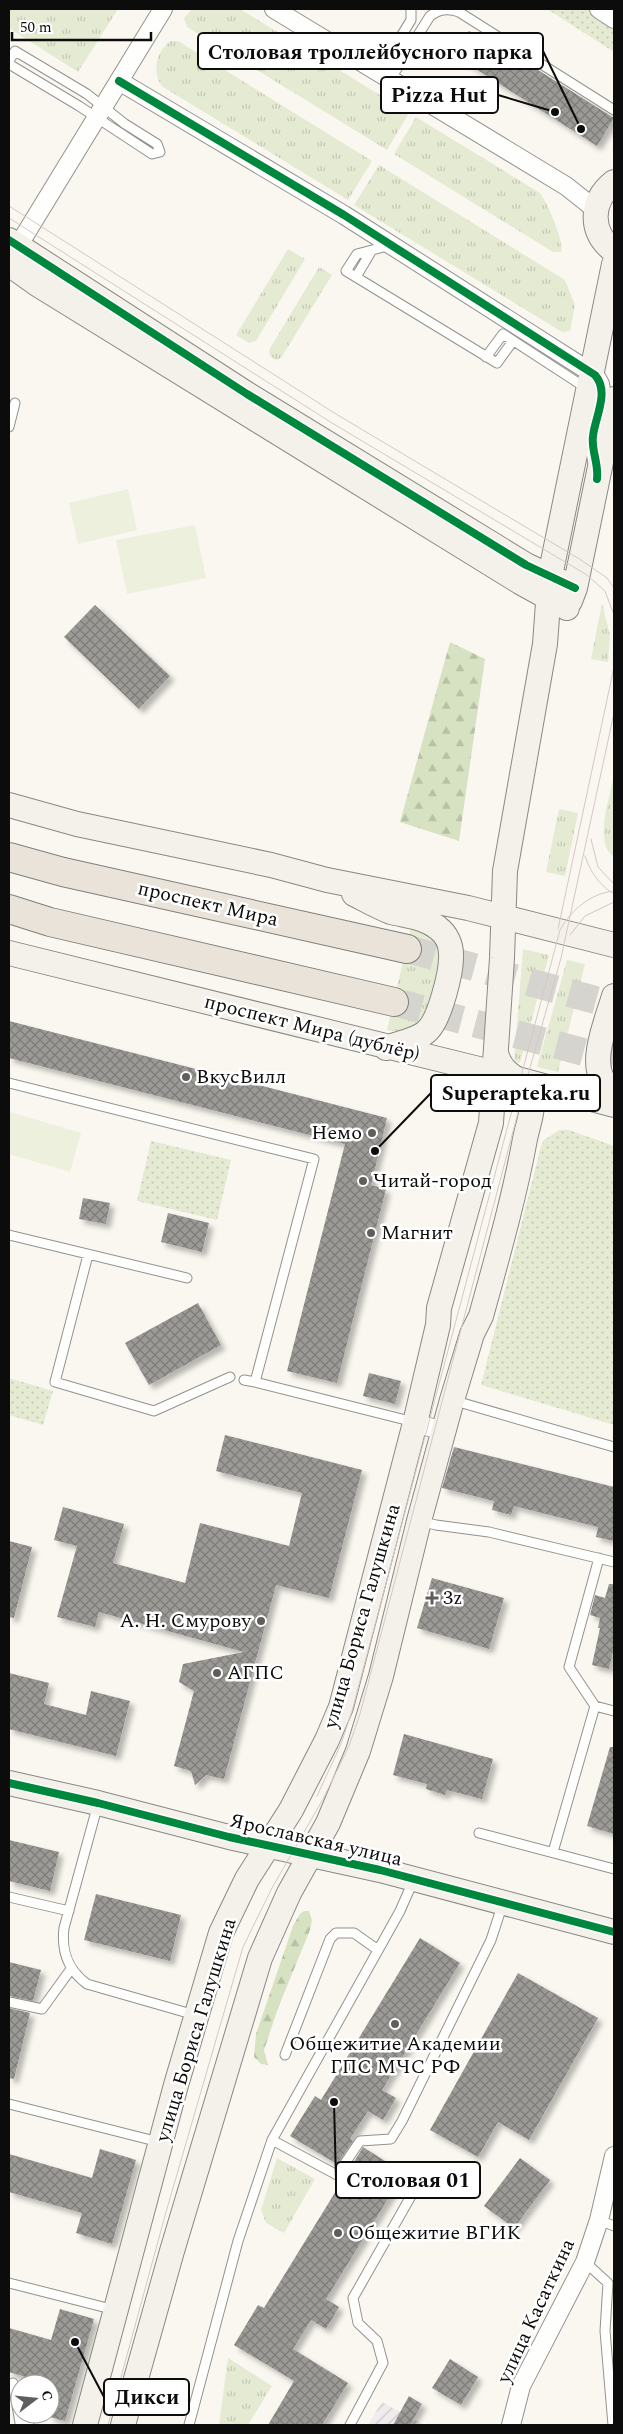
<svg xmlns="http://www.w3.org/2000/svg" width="623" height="2434" viewBox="0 0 623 2434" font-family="Spectral,serif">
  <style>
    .industrial { fill: url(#industrial-furrows) }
    .grass { fill: url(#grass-tufts) }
    .forest { fill: url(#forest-firs) }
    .park { fill: url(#park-dots) }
    .pitch { fill: #edf0dc }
    .building { fill: url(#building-cross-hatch); filter: url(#shadow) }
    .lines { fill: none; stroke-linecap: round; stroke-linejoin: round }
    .primary-tunnel { stroke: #d6d4ce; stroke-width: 28; stroke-dasharray: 28 14; stroke-linecap: butt }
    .lane-casing { stroke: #93928f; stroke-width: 11 }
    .street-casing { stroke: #93928f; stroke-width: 20 }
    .secondary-casing { stroke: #8a8885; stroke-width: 26 }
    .primary-casing { stroke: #807f7c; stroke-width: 30 }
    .lane { stroke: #fefefd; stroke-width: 9 }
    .street { stroke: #fefefd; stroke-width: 18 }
    .secondary { stroke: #f3f1ea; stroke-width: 24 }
    .primary { stroke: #e9e3da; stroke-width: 28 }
    .tram { stroke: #d5c7c7; stroke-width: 1 }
    .cycleway-casing { stroke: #fff; stroke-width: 11 }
    .cycleway { stroke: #00873e; stroke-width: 8 }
    .poi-dot { fill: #5f5e5c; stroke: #fff; stroke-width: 2 }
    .labels { text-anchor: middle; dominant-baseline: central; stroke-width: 5; stroke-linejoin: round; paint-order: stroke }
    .street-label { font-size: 20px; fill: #0c0c0c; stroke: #fff }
    .poi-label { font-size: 20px; fill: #0c0c0c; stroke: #fff; text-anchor: start }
    .leader { fill: none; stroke: #0c0c0c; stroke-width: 2 }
    .callout-dot { fill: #0c0c0c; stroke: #fff; stroke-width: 2 }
    .callout { fill: #fff; stroke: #0c0c0c; stroke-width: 2 }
    .callout-label { font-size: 21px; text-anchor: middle; font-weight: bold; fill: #0c0c0c }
  </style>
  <defs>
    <pattern id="industrial-furrows" width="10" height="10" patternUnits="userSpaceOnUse" patternTransform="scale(1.25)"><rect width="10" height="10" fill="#f0ebed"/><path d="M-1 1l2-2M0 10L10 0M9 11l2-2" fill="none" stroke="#cdc8ca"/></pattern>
    <pattern id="grass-tufts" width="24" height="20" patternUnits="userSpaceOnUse" patternTransform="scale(1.25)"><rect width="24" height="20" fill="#e5ebd3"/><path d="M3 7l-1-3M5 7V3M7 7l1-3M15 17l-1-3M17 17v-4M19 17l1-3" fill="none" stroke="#c3c8b4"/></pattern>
    <pattern id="forest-firs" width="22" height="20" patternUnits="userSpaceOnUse" patternTransform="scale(1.25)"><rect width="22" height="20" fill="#d6e2c2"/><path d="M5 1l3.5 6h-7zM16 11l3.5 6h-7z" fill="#b6c1a6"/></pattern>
    <pattern id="park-dots" width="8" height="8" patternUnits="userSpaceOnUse" patternTransform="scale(1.25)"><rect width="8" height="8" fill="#e5ebd3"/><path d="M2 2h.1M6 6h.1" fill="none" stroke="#c3c8b4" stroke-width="1.8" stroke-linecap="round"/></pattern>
    <pattern id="building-cross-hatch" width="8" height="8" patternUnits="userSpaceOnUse" patternTransform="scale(1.25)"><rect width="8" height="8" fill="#9c9a96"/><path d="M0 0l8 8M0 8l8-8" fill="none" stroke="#7e7c79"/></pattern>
    <filter id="shadow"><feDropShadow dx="4.5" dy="4.5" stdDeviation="2.5" flood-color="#0004"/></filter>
  </defs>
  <rect width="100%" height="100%" fill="#faf7f0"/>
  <path class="industrial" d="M382,2402L424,2425H368Z"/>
  <path class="grass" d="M9,9H118L78,72L9,28Z
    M192,9H240L409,113L387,150L187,27L184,18Z
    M171,41H178L372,161L348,200L163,87C151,74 156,50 171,41Z
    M416,117L540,193C547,202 565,243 561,252H553L394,154Z
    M379,165L565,280L575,305L570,331L562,332L354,205Z
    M288,249L305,259L256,341L249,343L236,335Z
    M319,267L332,275L281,358L276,360L270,356L269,350Z
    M602,603L610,635L608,662L591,659Z
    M614,776V857C593,843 610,797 614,776Z
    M559,809L578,813L565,876L546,872Z
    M412,923C418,927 427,930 432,935C436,939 439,948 439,953C440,965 427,1018 417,1025C408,1031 397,1032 387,1030Z
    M523,949L549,955L520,1063L514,1062Z
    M567,960L585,964L558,1072L537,1067Z
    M277,2158L315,2179L284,2233L266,2223L261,2210Z
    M228,2358L272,2386L248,2425H219Z"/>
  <path class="forest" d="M450,642L485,659L459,841L400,822Z
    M304,1911H309L312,1920L310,1930L278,2008L264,2050L268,2065L261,2064L254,2057L256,2034L293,1926L300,1914Z"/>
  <path class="park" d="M547,9H614V52Z
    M559,1130H569L614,1146V1425L481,1385L541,1146L544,1140Z
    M151,1141L231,1160L217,1220L137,1201Z
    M9,1378L53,1391L43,1425L9,1415Z"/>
  <path class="pitch" d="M128,489L137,530L78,544L69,503Z
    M195,525L206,578L127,594L116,540Z
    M10,1112L81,1133L70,1172L9,1154Z"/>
  <path class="building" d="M469,31L480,38L481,34L614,118L597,146L454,55Z
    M95,605L170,676L139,709L64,637Z
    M9,1021L387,1118L371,1185L386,1189L337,1383L287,1371L345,1144L9,1058Z
    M83,1198L110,1203L106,1224L79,1219Z
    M168,1213L209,1223L202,1252L161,1242Z
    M198,1303L221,1345L149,1385L125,1343Z
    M369,1373L401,1381L395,1404L363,1396Z
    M225,1435L362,1470L329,1598L276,1585L224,1779L206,1775L195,1785L191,1771L174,1766L194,1691L179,1682L183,1664L244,1652L99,1612L95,1627L57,1617L77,1546L54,1540L63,1507L124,1524L113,1563L185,1583L200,1523L289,1546L302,1493L216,1471Z
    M454,1447L614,1487V1541L596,1537L598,1527L514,1506L511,1515L492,1510L494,1501L442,1488Z
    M9,1541L32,1547L14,1618L9,1617Z
    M432,1578L504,1598L489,1649L417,1628Z
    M609,1584H614V1647L609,1669L592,1665L600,1628H598L600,1618L590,1615L595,1595L605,1598Z
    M9,1673L49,1683L44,1704L86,1715L91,1691L130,1701L116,1756L9,1729Z
    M404,1734L493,1759L482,1799L447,1790L445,1795L426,1789L427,1784L393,1775Z
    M610,1747H614V1834L587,1826Z
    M9,1840L59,1852L50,1891L9,1881Z
    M96,1894L181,1915L170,1961L84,1940Z
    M420,1938L460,1963L382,2090L396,2098L383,2120L368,2111L350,2139L353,2141L337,2164L290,2136L315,2096L321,2100Z
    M9,1962L41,1970L33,2001L9,1996Z
    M518,1973L598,2018L529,2140L498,2122L478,2157L430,2130Z
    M9,2008L30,2013L14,2079L9,2078Z
    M363,2147L404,2173L326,2299L339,2307L326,2329L311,2320L293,2349L348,2383L322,2425H268L294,2381L234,2345L258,2305L264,2308Z
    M100,2149L136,2160L112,2244L76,2233L82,2213L9,2192V2154L92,2178Z
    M520,2158L550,2180L514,2228L484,2206Z
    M60,2309L94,2319L65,2421L50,2417V2384H39V2381L9,2372V2328L51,2340Z
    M450,2359L478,2377L461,2405L432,2388Z
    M409,2396L422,2404L410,2425H393Z"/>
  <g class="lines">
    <path class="primary-tunnel" d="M407,949L614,1005
      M394,1002L614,1060"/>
    <g class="lane-casing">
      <path id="lane" d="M9,61L15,51L87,94L125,124L157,144L160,152L152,154L79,106L9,64
        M379,72L411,20V9
        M391,78L430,16C439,9 449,8 459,12L614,110
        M391,245L357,254L346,271L497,363L513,341
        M356,277L372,250
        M486,357L503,334L586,388
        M9,427L15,403
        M9,1083L314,1159L255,1382L414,1422
        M9,1235L187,1278
        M88,1255L55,1382L154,1411L230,1377
        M244,1380L255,1382
        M452,1400L614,1447
        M419,1521L436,1525L489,1532L614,1562
        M595,1706L614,1711
        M98,1804L64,1928C61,1952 68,1970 87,1984L195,2015
        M479,1833L614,1869
        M553,1852L595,1706L569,1667L599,1558
        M9,1897L69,1911
        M9,2002L42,2009L71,1969
        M285,2055L330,1939L336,1933H354L378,1950
        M9,2104L159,2142
        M272,2140L337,2175L360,2141L391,2139L402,2121L491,1940L503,1903
        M599,2220L614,2226
        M585,2262L608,2283L605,2331L613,2425
        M9,2283L115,2310
        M13,2383L20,2423L29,2425
        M189,2425L238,2241L272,2140L400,1911L414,1879
        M350,2425L383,2363L377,2341L358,2323L353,2298L415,2189"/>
    </g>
    <g class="street-casing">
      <path id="street" d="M274,9L566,186L595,209
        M599,9L614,19
        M119,81L344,215L595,375L600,384L601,391L593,436L598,467
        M12,256L163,9
        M415,1423L443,1431
        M511,2425L521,2386L585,2262L599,2220L614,2156"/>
    </g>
    <g class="secondary-casing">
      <path id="secondary" d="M614,182C590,201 589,232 614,251
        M9,240L247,394L526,565L575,588
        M9,264L37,284L520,582L567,608
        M570,601L575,588L614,399
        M9,805L77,824L271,865L327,880L468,908L614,945
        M354,894C366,900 378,907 391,912C407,916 425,917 438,928C446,934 451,944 451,954C452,971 440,1018 428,1030C419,1040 399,1043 386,1048
        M9,953L495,1073L614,1105
        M614,996C607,1021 582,1075 614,1090
        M9,1783L98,1803L229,1837L380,1870L614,1932
        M85,2425L176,2085L221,1933L247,1879L291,1810L327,1740L341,1707L415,1423L438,1325L439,1308L491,1123L502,958L505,871L545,644L550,576L614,264
        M123,2425L172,2251L260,1958L289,1893L328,1823L358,1751L381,1676L419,1521L452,1400L472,1334L481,1316C497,1258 514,1199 525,1139C528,1124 534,1111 531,1095C527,1077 503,1081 496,1053"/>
    </g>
    <g class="primary-casing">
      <path id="primary" d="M9,857L63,872L407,949
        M9,909L50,922L394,1002"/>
    </g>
    <use href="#lane" class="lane"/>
    <use href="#street" class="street"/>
    <use href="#secondary" class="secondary"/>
    <use href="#primary" class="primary"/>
    <path class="tram" d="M9,206L336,414L581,560L607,578L614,588
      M9,218L332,423L587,575L605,591L614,615
      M591,839L598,867L614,884
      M585,856C591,873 598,883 612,893
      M558,929L614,667
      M570,935L585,916L614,902
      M317,1796L341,1744L352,1711L560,930C571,910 591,893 614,891
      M108,2425L166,2212L243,1947L272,1888L323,1799L349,1746L360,1714L526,1082L561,958L614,713"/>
    <g class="cycleway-casing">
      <path id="cycleway" d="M119,81L344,215L595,375C610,392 595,417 593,436C591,450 599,464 597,479
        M9,240L247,394L526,565L575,588
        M9,1783L98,1803L229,1837L380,1870L614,1932"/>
    </g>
    <use href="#cycleway" class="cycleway"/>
  </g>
  <g class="poi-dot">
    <circle cx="186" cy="1077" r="5"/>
    <circle cx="372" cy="1133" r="5"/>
    <circle cx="363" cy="1181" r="5"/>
    <circle cx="371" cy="1233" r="5"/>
    <path d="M429.5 1590.5h5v5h5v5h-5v5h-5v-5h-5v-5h5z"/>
    <circle cx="261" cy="1621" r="5"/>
    <circle cx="217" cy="1673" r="5"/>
    <circle cx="395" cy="2024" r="5"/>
    <circle cx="338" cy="2233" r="5"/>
  </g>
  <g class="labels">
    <g class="street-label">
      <text transform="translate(208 904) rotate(13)">проспект Мира</text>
      <text transform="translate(312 1028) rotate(14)">проспект Мира (дублёр)</text>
      <text transform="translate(362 1616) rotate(-74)">улица Бориса Галушкина</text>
      <text transform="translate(316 1840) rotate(13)">Ярославская улица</text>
      <text transform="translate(196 2030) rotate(-73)">улица Бориса Галушкина</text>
      <text transform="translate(536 2311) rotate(-65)">улица Касаткина</text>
    </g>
    <g class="poi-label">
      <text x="196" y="1077">ВкусВилл</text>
      <text x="362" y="1133" text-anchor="end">Немо</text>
      <text x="373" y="1181">Читай-город</text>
      <text x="381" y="1233">Магнит</text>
      <text x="443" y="1598">3z</text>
      <text x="251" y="1621" text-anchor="end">А. Н. Смурову</text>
      <text x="227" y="1673">АГПС</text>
      <text x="395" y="2044" text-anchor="middle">Общежитие Академии<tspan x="395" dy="23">ГПС МЧС РФ</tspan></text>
      <text x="348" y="2233">Общежитие ВГИК</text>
    </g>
  </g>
  <path class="leader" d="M581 129L543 51M555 112L498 95M375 1151L431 1093M334 2102L336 2180M75 2342L104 2397"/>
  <g class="callout-dot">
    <circle cx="581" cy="129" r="5"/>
    <circle cx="555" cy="112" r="5"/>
    <circle cx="375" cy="1151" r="5"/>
    <circle cx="334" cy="2102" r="5"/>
    <circle cx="75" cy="2342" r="5"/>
  </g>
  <g class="callout">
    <rect x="198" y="33" width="345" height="36" rx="5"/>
    <rect x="381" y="77" width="117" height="36" rx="5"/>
    <rect x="431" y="1075" width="169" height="36" rx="5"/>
    <rect x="336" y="2162" width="144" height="36" rx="5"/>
    <rect x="104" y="2379" width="85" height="36" rx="5"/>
  </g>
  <g class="callout-label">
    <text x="370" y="59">Столовая троллейбусного парка</text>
    <text x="439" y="102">Pizza Hut</text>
    <text x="516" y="1100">Superapteka.ru</text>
    <text x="408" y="2187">Столовая 01</text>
    <text x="147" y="2404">Дикси</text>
  </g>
  <rect width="623" height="2434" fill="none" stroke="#0c0c0c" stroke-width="20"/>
  <g transform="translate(35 2399) rotate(74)"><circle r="24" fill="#ffffff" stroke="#9e9e9e"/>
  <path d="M0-4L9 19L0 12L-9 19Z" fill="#5f5e5c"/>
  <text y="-8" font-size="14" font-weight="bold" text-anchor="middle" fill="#0c0c0c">С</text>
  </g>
  <path d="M12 32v8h139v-8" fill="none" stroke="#0c0c0c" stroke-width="2.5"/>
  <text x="20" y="32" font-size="15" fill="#0c0c0c" stroke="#ffffff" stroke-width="4" paint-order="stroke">50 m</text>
</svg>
